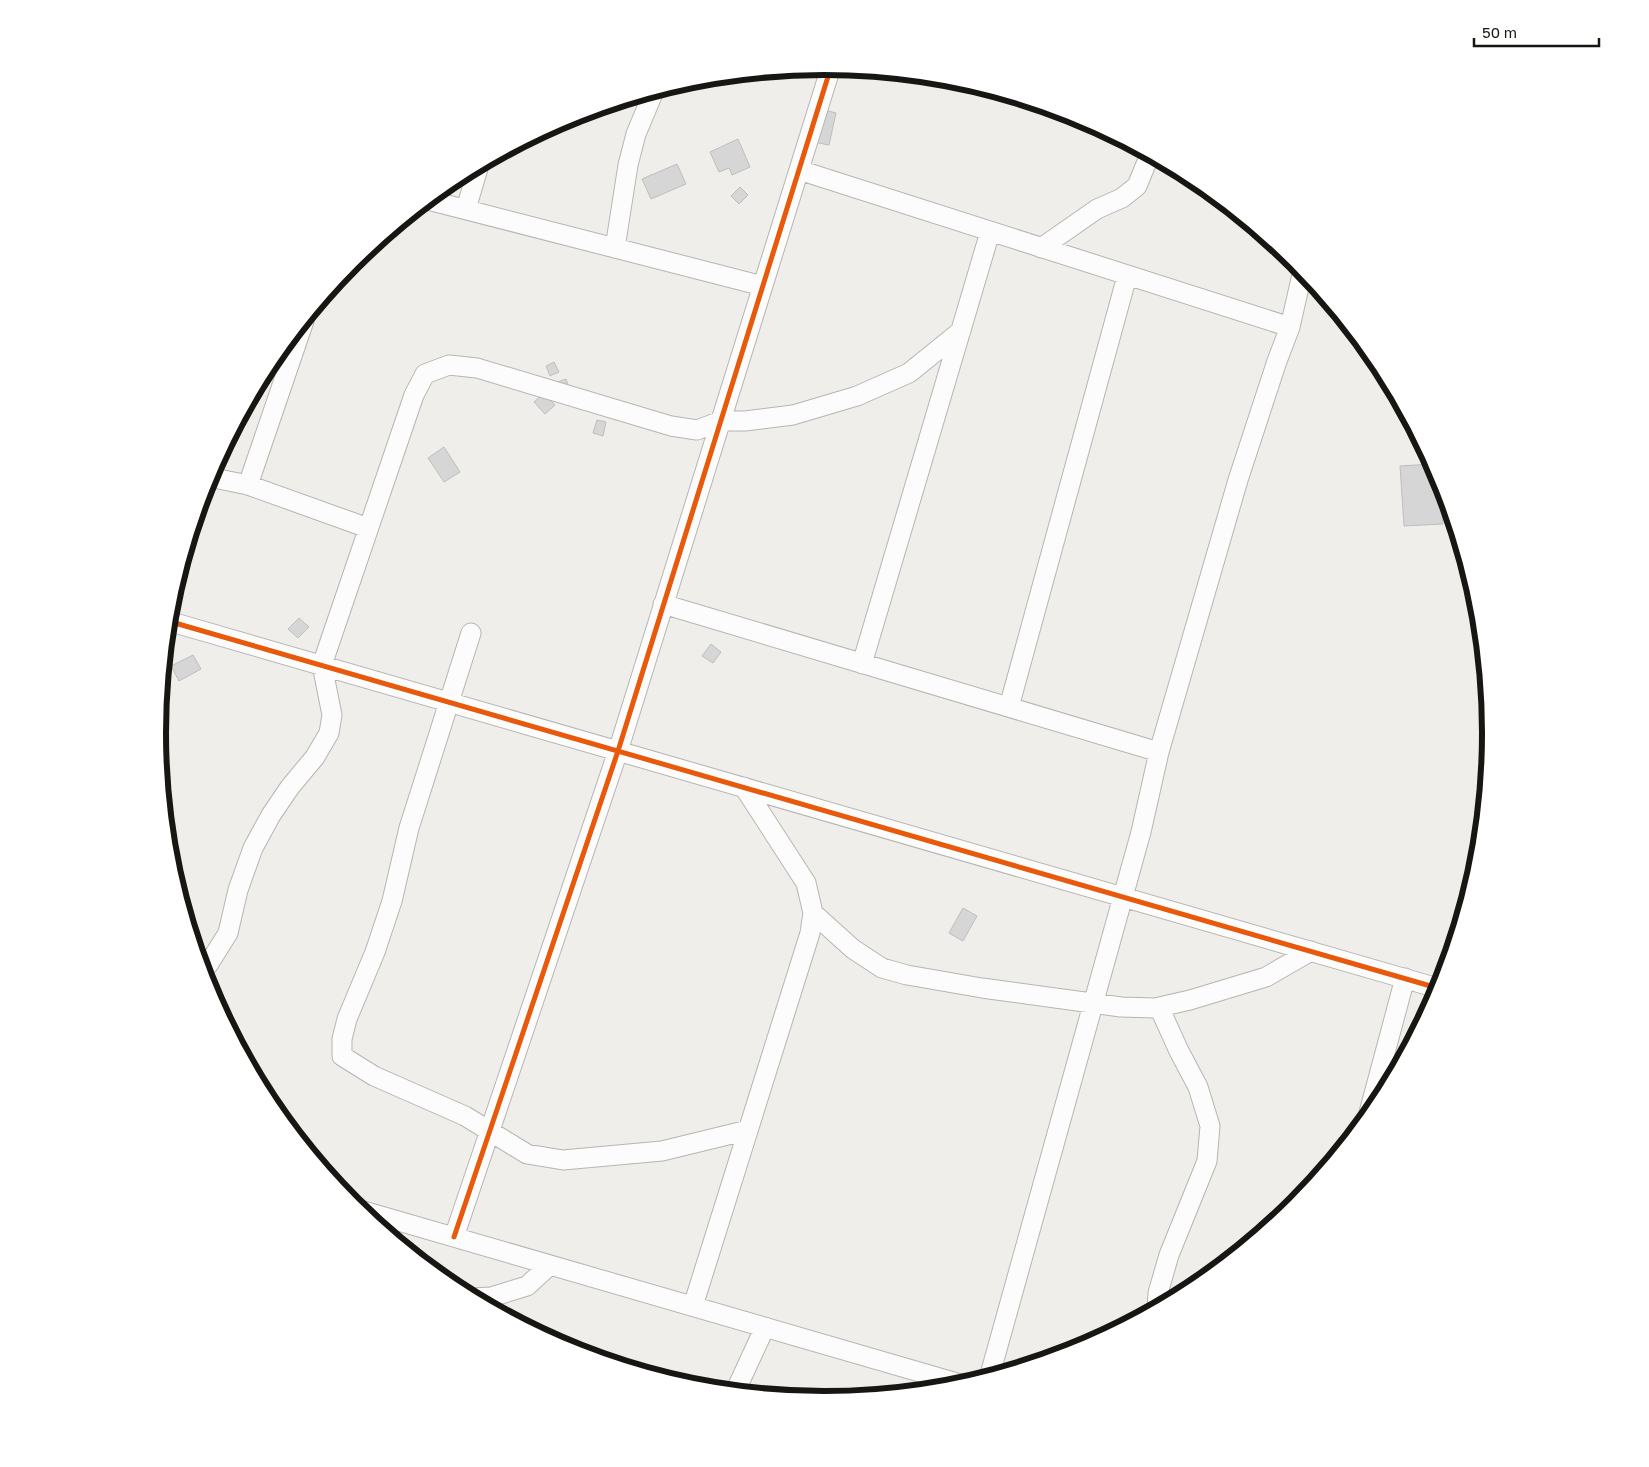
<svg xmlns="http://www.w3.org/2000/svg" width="1649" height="1467" viewBox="0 0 1649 1467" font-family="'Golos Text',sans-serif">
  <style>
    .building { fill: #d7d6d6; stroke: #bebebd }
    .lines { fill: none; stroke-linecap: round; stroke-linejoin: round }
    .minor-casing { stroke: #b6b5b2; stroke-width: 21 }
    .minor { stroke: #fdfcfc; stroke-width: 19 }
    .cycleway-casing { stroke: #fff; stroke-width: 8 }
    .cycleway { stroke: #e8590c; stroke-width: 5 }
    .rim { fill: none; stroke: #171613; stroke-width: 6 }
  </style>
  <rect width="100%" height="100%" fill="#efeeea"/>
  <path class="building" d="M816,108L836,113L829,145L809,141Z
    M738,139L750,167L732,175L729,168L719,172L710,152Z
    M677,164L686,184L651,199L642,179Z
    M740,187L748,195L739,204L731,196Z
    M554,362L559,372L550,376L546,366Z
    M566,379L571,393L555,383Z
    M544,393L555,405L545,414L534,402Z
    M597,420L606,422L603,436L593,433Z
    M1411,422L1419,437L1413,438Z
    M444,447L460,472L444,482L428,458Z
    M1433,464L1439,474L1443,524L1404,526L1400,466Z
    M189,539L196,542L181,581L177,580Z
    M299,618L309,627L298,638L288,629Z
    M711,644L721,652L713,663L702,656Z
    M193,655L201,669L179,681L171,666Z
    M963,908L977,916L963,941L949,933Z"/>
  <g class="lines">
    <g class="minor-casing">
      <path id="minor" d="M799,170L1290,327
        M428,200L763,286
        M466,209L479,165
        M615,248L628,165L636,134L654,91
        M1041,248L1097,209L1122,198L1137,186L1146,164L1153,156
        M209,477L248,485L368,528
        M248,485L304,321
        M663,604L1159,752
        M168,621L1441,989
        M471,633L409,828L392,901L375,952L347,1019L342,1039V1056L374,1076L465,1116L527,1154L563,1160L662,1151L748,1130
        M862,664L990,232
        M1009,707L1127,276
        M813,913L853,949L882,968L907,975L982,988L1121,1007L1155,1008L1190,1000L1266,977L1311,951
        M202,967L208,965L228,933L238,890L253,848L271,815L290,787L315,757L329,733L332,715L322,665L414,395L425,374L449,365L477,368L671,426L697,430L721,421H745L793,415L857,396L909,373L961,331
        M1367,1120L1405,978
        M357,1209L964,1385
        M454,1237L618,751L831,67
        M471,1298L491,1297L527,1286L550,1265
        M693,1306L810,933L813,913L806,883L744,787
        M1157,1309L1158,1293L1169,1255L1207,1161L1210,1126L1198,1087L1179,1051L1159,1007
        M989,1378L1141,832L1159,752L1238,480L1277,361L1290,327L1303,270
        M735,1392L765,1327"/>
    </g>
    <use href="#minor" class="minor"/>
    <g class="cycleway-casing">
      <path id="cycleway" d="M168,621L1441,989
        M454,1237L618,751L831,67"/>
    </g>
    <use href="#cycleway" class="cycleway"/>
  </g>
  <path d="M0 0H1649V1467H0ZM166 733a658 658 0 1 1 1316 0a658 658 0 1 1-1316 0Z" fill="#fff" fill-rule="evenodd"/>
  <path class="rim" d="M166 733a658 658 0 1 1 1316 0a658 658 0 1 1-1316 0Z"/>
  <path d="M1474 38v8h125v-8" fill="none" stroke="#171613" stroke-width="2.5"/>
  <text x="1482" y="38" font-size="15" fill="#171613" stroke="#ffffff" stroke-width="4" paint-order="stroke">50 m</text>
</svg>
